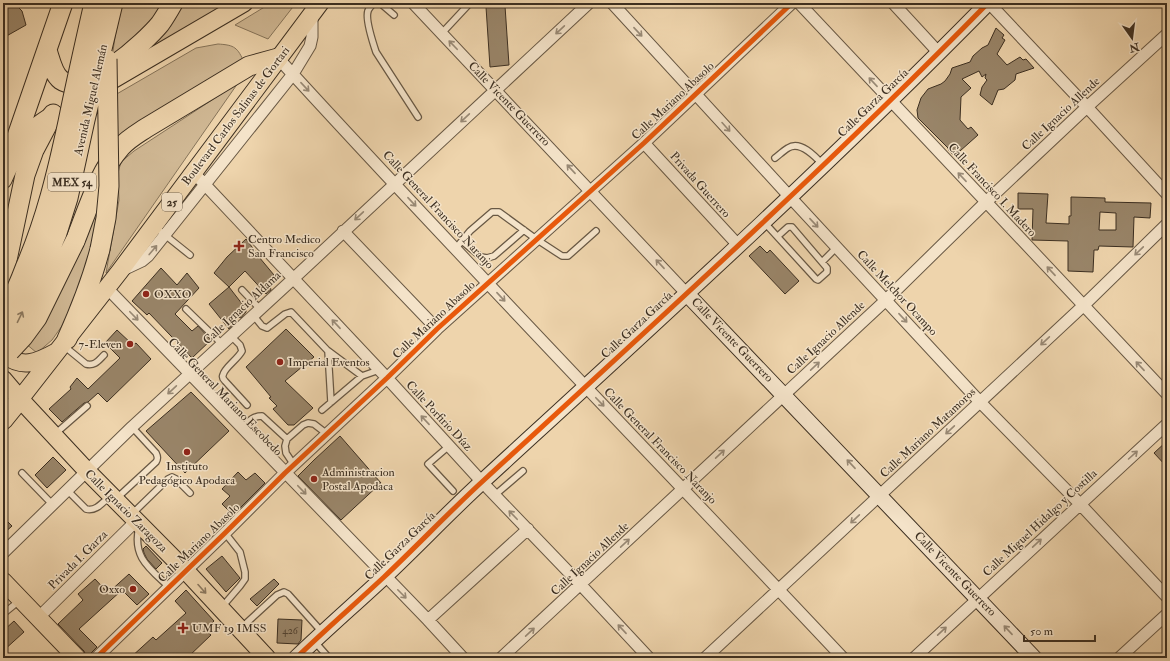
<svg xmlns="http://www.w3.org/2000/svg" width="1170" height="661" viewBox="0 0 1170 661" font-family="'IM FELL Double Pica',serif">
  <style>
    .green { fill: #d0b894; stroke: #86745a }
    .building { fill: #998569; stroke: #3c2f21; fill-rule: evenodd }
    .lines { fill: none; stroke-linecap: round; stroke-linejoin: round }
    .lane-casing { stroke: #685844; stroke-width: 8 }
    .street-casing { stroke: #685844; stroke-width: 13 }
    .secondary-casing { stroke: #3c2f21; stroke-width: 17 }
    .primary-casing { stroke: #3c2f21; stroke-width: 19 }
    .highway-casing { stroke: #3c2f21; stroke-width: 21 }
    .lane { stroke: #f4e3c9; stroke-width: 5.5 }
    .street { stroke: #f4e3c9; stroke-width: 11 }
    .secondary { stroke: #f4e3c9; stroke-width: 15 }
    .primary { stroke: #eed4ac; stroke-width: 17 }
    .highway { stroke: #eed4ac; stroke-width: 19 }
    .highway-bridge-casing { stroke: #3c2f21; stroke-width: 21; stroke-linecap: butt }
    .highway-bridge { stroke: #eed4ac; stroke-width: 19 }
    .cycleway-casing { stroke: #f4e3c9; stroke-width: 8 }
    .cycleway { stroke: #e8590c; stroke-width: 5 }
    .oneway { stroke: #988975 }
    .oneway2 { stroke: #8c7960 }
    .poi-dot { fill: #8f2418; stroke: #f4e3c9; stroke-width: 1.5 }
    .labels { text-anchor: middle; dominant-baseline: central; stroke-width: 3; stroke-linejoin: round; paint-order: stroke }
    .number-label { font-size: 10px; fill: #534433 }
    .shield { fill: #f4e3c9; stroke: #736553; stroke-width: 1 }
    .shield-label { font-size: 11px; font-weight: bold; fill: #3c2f21 }
    .street-label { font-size: 12px; fill: #3c2f21; stroke: #f4e3c9 }
    .poi-label { font-size: 12px; fill: #3c2f21; stroke: #f4e3c9; text-anchor: start }
  </style>
  <rect width="100%" height="100%" fill="#eed4ac"/>
  <filter id="stains"><feTurbulence type="fractalNoise" baseFrequency=".005" numOctaves="4"/><feColorMatrix values="0 0 0 0 .2 0 0 0 0 .09 0 0 0 0 .02 0 0 0 .5 -.17"/></filter>
  <radialGradient id="worn" r=".72"><stop offset=".6" stop-color="#630" stop-opacity="0"/><stop offset="1" stop-color="#630" stop-opacity=".3"/></radialGradient>
  <path class="green" d="M122,3H164L157,15L112,58L115,37Z
    M182,3H229L146,53L175,19Z
    M271,3H296L268,39L235,25Z
    M218,44C232,45 237,46 243,60L115,144V95L196,48Z
    M238,83L117,257L106,273L119,200L118,173L121,162L134,151Z
    M100,195L92,255L78,295L64,323L52,340L37,353L25,343Z"/>
  <path class="building" d="M3,3H14L22,11L26,25L3,38Z
    M505,6L509,65L490,67L486,7Z
    M996,28L1004,35L1002,38L1005,40L997,54L1007,65L1020,57L1023,60L1026,59L1034,68L1016,74L1015,80L1004,89L998,90L992,105L980,95L982,87L987,80L985,78L986,74L982,77L979,71L962,79L971,88L961,97L960,120L968,129L971,127L978,135L960,151L956,153L952,154L949,151L948,148L918,118L917,110L921,98L928,89L941,84L945,81L950,74L952,68L970,62L973,56L982,48L988,45Z
    M1018,193L1048,194L1046,223L1069,224V216H1071V197L1105,198V202L1151,203L1150,218L1134,217L1133,247L1099,246L1098,250H1094L1093,272L1068,271V241L1032,240L1033,209H1018ZM1100,212L1116,213V230H1099Z
    M246,239L255,251H254L274,275L271,278L269,282L271,290L266,294L245,271L229,287L214,273L227,257Z
    M760,246L767,253L770,250L799,281L785,294L749,256Z
    M161,268L177,285L187,273L199,288L175,314L192,331L198,326L211,340L192,358L149,313L147,315L132,301Z
    M229,287L246,309V312L241,318L235,316L234,323L229,329L209,304Z
    M286,329L314,357L285,381L313,408L294,425H288L273,409L277,406L269,398L271,397L246,367Z
    M117,330L133,345L136,343L151,359L107,402L98,393L88,402L84,403L62,422L49,409L71,389L70,387L77,378L88,389L120,358L105,343Z
    M191,392L229,431L185,473L146,431Z
    M340,436L381,483L341,520L298,476L314,460Z
    M1167,441V467L1154,453Z
    M53,457L66,470L47,488L35,475Z
    M238,472L246,480L255,473L265,483L233,515L222,504L230,496L222,489Z
    M3,517L12,526L3,534Z
    M146,546L162,563L156,569L147,559L144,553L143,549Z
    M222,556L240,578L226,592L206,569Z
    M129,574L149,594L137,605L122,590L79,629L97,647L91,653L89,658H87L84,651L58,624L83,600L78,594L95,579L108,593Z
    M274,579L279,584L257,606L250,599Z
    M186,590L214,621L205,630L211,635L187,658H130L153,637L156,640L186,613L175,601Z
    M278,619L302,620L301,640L298,644L277,643Z
    M14,621L24,632L3,651V631Z"/>
  <g class="lines">
    <g class="lane-casing">
      <path id="lane" d="M374,3C372,5 369,8 368,11C365,19 373,43 376,52L418,117
        M380,3L394,15
        M442,33L470,3
        M775,158C779,155 783,151 788,148C800,140 815,156 823,165
        M764,222L816,279L818,280L827,272V268L792,227H788L778,236
        M155,227L190,255
        M462,241L481,257L487,258L494,256L524,230
        M456,248L470,231L492,212H499L536,239L562,256H568L596,231
        M822,262L837,247
        M242,290L260,309
        M186,309L222,344
        M253,315L262,326L267,328L285,314L291,312L327,350L362,376L379,370
        M231,336L240,345L242,351C238,359 224,368 223,375C222,377 223,379 225,381L247,405
        M64,346L86,364C95,366 98,361 104,355
        M328,351L331,402
        M322,410L362,376
        M242,428C248,422 252,416 262,416L287,439
        M55,434L87,406
        M449,446L428,464L453,491
        M294,465L286,453L285,446L287,439L303,425L308,423L314,424L327,434
        M22,473L52,504
        M67,490L86,509C96,512 103,502 110,496
        M495,495L523,471
        M117,498L156,462C158,459 158,457 156,453L132,427
        M132,514L168,479L172,477L176,479L190,493
        M139,527C132,557 149,568 169,587
        M222,607L240,586L245,579V572L240,552L225,533
        M3,614L19,601
        M241,628L277,595L284,592L288,594L322,632
        M315,642L329,658"/>
    </g>
    <g class="street-casing">
      <path id="street" d="M413,3L686,293
        M612,3L790,197L980,402L1080,504L1167,597
        M799,3L1167,394
        M893,3L939,53
        M989,3L1087,107L1167,194
        M278,58C463,261 655,458 843,658
        M644,143L738,245
        M194,173L387,378L482,482L581,585L649,658
        M343,231L437,329
        M123,270L142,261L148,256L293,74L310,46L312,37V14
        M107,288L428,620L463,658
        M3,553L132,427L293,279L589,3
        M38,618L136,521
        M428,620L528,529
        M96,658L225,533L285,473L387,378L437,329L644,143L792,3
        M501,658L886,300L986,202L1087,107L1167,34
        M705,658L1083,306L1167,224
        M914,658L1167,424
        M1119,658L1167,614"/>
    </g>
    <g class="secondary-casing">
      <path id="secondary" d="M686,293L1034,658
        M296,658C325,630 355,604 384,577C418,545 450,511 484,480C654,324 826,168 988,3"/>
    </g>
    <g class="primary-casing">
      <path id="primary" d="M97,89L244,3
        M3,180C11,162 20,143 34,129C39,123 47,119 54,114
        M3,354C22,369 36,363 56,352
        M3,379L20,399L87,471L186,571L267,658
        M20,399L120,271L320,3
        M3,581L77,658"/>
    </g>
    <g class="highway-casing">
      <path id="highway" d="M47,50C50,59 53,74 61,80C86,97 145,42 160,24C165,17 169,10 173,3
        M10,164L16,139L63,3
        M75,241C88,209 98,173 121,147C128,139 137,134 146,128L249,66L278,58
        M3,279L25,175L34,150L53,114
        M67,339C80,310 92,280 100,249
        M3,420L20,399"/>
    </g>
    <use href="#lane" class="lane"/>
    <use href="#street" class="street"/>
    <use href="#secondary" class="secondary"/>
    <use href="#primary" class="primary"/>
    <use href="#highway" class="highway"/>
    <g class="highway-bridge-casing">
      <path id="highway-bridge" d="M100,249L106,218L109,186L107,59
        M3,314C12,300 19,284 25,268C46,219 57,173 68,122C76,82 85,43 94,3
        M10,351L23,337L37,318L75,241
        M3,352L30,297L57,233L68,198L85,120L113,3"/>
    </g>
    <use href="#highway-bridge" class="highway-bridge"/>
    <g class="cycleway-casing">
      <path id="cycleway" d="M96,658L225,533L285,473L387,378L437,329L644,143L792,3
        M296,658C325,630 355,604 384,577C418,545 450,511 484,480C654,324 826,168 988,3"/>
    </g>
    <use href="#cycleway" class="cycleway"/>
  </g>
  <defs><path id="oneway-shaft" d="M-6 0H5M1.5-3L5.5 0L1.5 3" fill="none" stroke-width="1.6" stroke-linecap="round" stroke-linejoin="round"/></defs>
  <g class="oneway">
    <use href="#oneway-shaft" transform="translate(560 30) rotate(137)"/>
    <use href="#oneway-shaft" transform="translate(638 32) rotate(47)"/>
    <use href="#oneway-shaft" transform="translate(453 45) rotate(-134)"/>
    <use href="#oneway-shaft" transform="translate(873 82) rotate(-133)"/>
    <use href="#oneway-shaft" transform="translate(305 87) rotate(47)"/>
    <use href="#oneway-shaft" transform="translate(465 118) rotate(137)"/>
    <use href="#oneway-shaft" transform="translate(726 127) rotate(48)"/>
    <use href="#oneway-shaft" transform="translate(571 169) rotate(-133)"/>
    <use href="#oneway-shaft" transform="translate(962 177) rotate(-133)"/>
    <use href="#oneway-shaft" transform="translate(412 202) rotate(47)"/>
    <use href="#oneway-shaft" transform="translate(359 216) rotate(137)"/>
    <use href="#oneway-shaft" transform="translate(814 223) rotate(47)"/>
    <use href="#oneway-shaft" transform="translate(153 250) rotate(-50)"/>
    <use href="#oneway-shaft" transform="translate(1139 251) rotate(136)"/>
    <use href="#oneway-shaft" transform="translate(660 264) rotate(-133)"/>
    <use href="#oneway-shaft" transform="translate(1051 271) rotate(-133)"/>
    <use href="#oneway-shaft" transform="translate(501 297) rotate(47)"/>
    <use href="#oneway-shaft" transform="translate(134 316) rotate(46)"/>
    <use href="#oneway-shaft" transform="translate(903 318) rotate(47)"/>
    <use href="#oneway-shaft" transform="translate(336 324) rotate(-133)"/>
    <use href="#oneway-shaft" transform="translate(1045 341) rotate(137)"/>
    <use href="#oneway-shaft" transform="translate(815 366) rotate(-43)"/>
    <use href="#oneway-shaft" transform="translate(1140 366) rotate(-133)"/>
    <use href="#oneway-shaft" transform="translate(172 390) rotate(137)"/>
    <use href="#oneway-shaft" transform="translate(600 402) rotate(46)"/>
    <use href="#oneway-shaft" transform="translate(425 420) rotate(-133)"/>
    <use href="#oneway-shaft" transform="translate(950 430) rotate(137)"/>
    <use href="#oneway-shaft" transform="translate(720 454) rotate(-43)"/>
    <use href="#oneway-shaft" transform="translate(1133 455) rotate(-42)"/>
    <use href="#oneway-shaft" transform="translate(851 464) rotate(-133)"/>
    <use href="#oneway-shaft" transform="translate(302 490) rotate(46)"/>
    <use href="#oneway-shaft" transform="translate(513 515) rotate(-134)"/>
    <use href="#oneway-shaft" transform="translate(855 519) rotate(137)"/>
    <use href="#oneway-shaft" transform="translate(625 543) rotate(-43)"/>
    <use href="#oneway-shaft" transform="translate(1037 543) rotate(-43)"/>
    <use href="#oneway-shaft" transform="translate(402 594) rotate(45)"/>
    <use href="#oneway-shaft" transform="translate(622 629) rotate(-133)"/>
    <use href="#oneway-shaft" transform="translate(1008 630) rotate(-133)"/>
    <use href="#oneway-shaft" transform="translate(942 631) rotate(-43)"/>
    <use href="#oneway-shaft" transform="translate(530 632) rotate(-43)"/>
  </g>
  <g class="oneway2">
    <use href="#oneway-shaft" transform="translate(20 317) rotate(-64)"/>
    <use href="#oneway-shaft" transform="translate(202 589) rotate(48)"/>
  </g>
  <g class="poi-dot">
    <path d="M237 240h4v4h4v4h-4v4h-4v-4h-4v-4h4z"/>
    <circle cx="146" cy="294" r="4"/>
    <circle cx="130" cy="344" r="4"/>
    <circle cx="280" cy="362" r="4"/>
    <circle cx="187" cy="452" r="4"/>
    <circle cx="314" cy="479" r="4"/>
    <circle cx="133" cy="589" r="4"/>
    <path d="M181 622h4v4h4v4h-4v4h-4v-4h-4v-4h4z"/>
  </g>
  <g class="labels">
    <g class="number-label">
      <text x="290" y="631">426</text>
    </g>
    <g class="shield">
      <rect x="48" y="173" width="48" height="18" rx="3"/>
      <rect x="162" y="193" width="20" height="18" rx="3"/>
    </g>
    <g class="shield-label">
      <text x="72" y="182">MEX 54</text>
      <text x="172" y="202">25</text>
    </g>
    <g class="street-label">
      <text transform="translate(91 100) rotate(-77)">Avenida Miguel Alemán</text>
      <text transform="translate(673 101) rotate(-43)">Calle Mariano Abasolo</text>
      <text transform="translate(873 103) rotate(-44)">Calle Garza García</text>
      <text transform="translate(509 104) rotate(46)">Calle Vicente Guerrero</text>
      <text transform="translate(1061 114) rotate(-43)">Calle Ignacio Allende</text>
      <text transform="translate(236 116) rotate(-53)">Boulevard Carlos Salinas de Gortari</text>
      <text transform="translate(700 185) rotate(48)">Privada Guerrero</text>
      <text transform="translate(992 190) rotate(47)">Calle Francisco I. Madero</text>
      <text transform="translate(438 210) rotate(47)">Calle General Francisco Naranjo</text>
      <text transform="translate(897 293) rotate(47)">Calle Melchor Ocampo</text>
      <text transform="translate(242 308) rotate(-43)">Calle Ignacio Aldama</text>
      <text transform="translate(434 320) rotate(-43)">Calle Mariano Abasolo</text>
      <text transform="translate(637 325) rotate(-43)">Calle Garza García</text>
      <text transform="translate(826 338) rotate(-43)">Calle Ignacio Allende</text>
      <text transform="translate(732 340) rotate(46)">Calle Vicente Guerrero</text>
      <text transform="translate(225 397) rotate(46)">Calle General Mariano Escobedo</text>
      <text transform="translate(439 416) rotate(47)">Calle Porfirio Díaz</text>
      <text transform="translate(928 433) rotate(-43)">Calle Mariano Matamoros</text>
      <text transform="translate(660 446) rotate(46)">Calle General Francisco Naranjo</text>
      <text transform="translate(126 511) rotate(45)">Calle Ignacio Zaragoza</text>
      <text transform="translate(1040 523) rotate(-43)">Calle Miguel Hidalgo y Costilla</text>
      <text transform="translate(199 543) rotate(-44)">Calle Mariano Abasolo</text>
      <text transform="translate(400 546) rotate(-44)">Calle Garza García</text>
      <text transform="translate(590 559) rotate(-43)">Calle Ignacio Allende</text>
      <text transform="translate(78 560) rotate(-45)">Privada I. Garza</text>
      <text transform="translate(955 574) rotate(46)">Calle Vicente Guerrero</text>
    </g>
    <g class="poi-label">
      <text x="248" y="239">Centro Medico<tspan x="248" dy="14">San Francisco</tspan></text>
      <text x="154" y="294">OXXO</text>
      <text x="122" y="344" text-anchor="end">7-Eleven</text>
      <text x="288" y="362">Imperial Eventos</text>
      <text x="187" y="466" text-anchor="middle">Instituto<tspan x="187" dy="14">Pedagógico Apodaca</tspan></text>
      <text x="322" y="472">Administracion<tspan x="322" dy="14">Postal Apodaca</tspan></text>
      <text x="125" y="589" text-anchor="end">Oxxo</text>
      <text x="192" y="628">UMF 19 IMSS</text>
    </g>
  </g>
  <rect width="1170" height="661" fill="none" stroke="#eed4ac" stroke-width="16"/>
  <rect x="4" y="4" width="1162" height="653" fill="none" stroke="#3c2f21" stroke-width="2"/>
  <rect x="8" y="8" width="1154" height="645" fill="none" stroke="#3c2f21"/>
  <g transform="translate(1132 38) rotate(166)" stroke="#f4e3c9" stroke-width="3" paint-order="stroke">
  <path d="M0-3L7 15L0 10L-7 15Z" fill="#3c2f21"/>
  <text y="-6" font-size="11" font-weight="bold" text-anchor="middle" fill="#3c2f21">N</text>
  </g>
  <path d="M1024 635v6h71v-6" fill="none" stroke="#3c2f21" stroke-width="2"/>
  <text x="1030" y="635" font-size="12" fill="#3c2f21" stroke="#f4e3c9" stroke-width="3" paint-order="stroke">50 m</text>
  <rect width="100%" height="100%" filter="url(#stains)"/>
  <rect width="100%" height="100%" fill="url(#worn)"/>
</svg>
